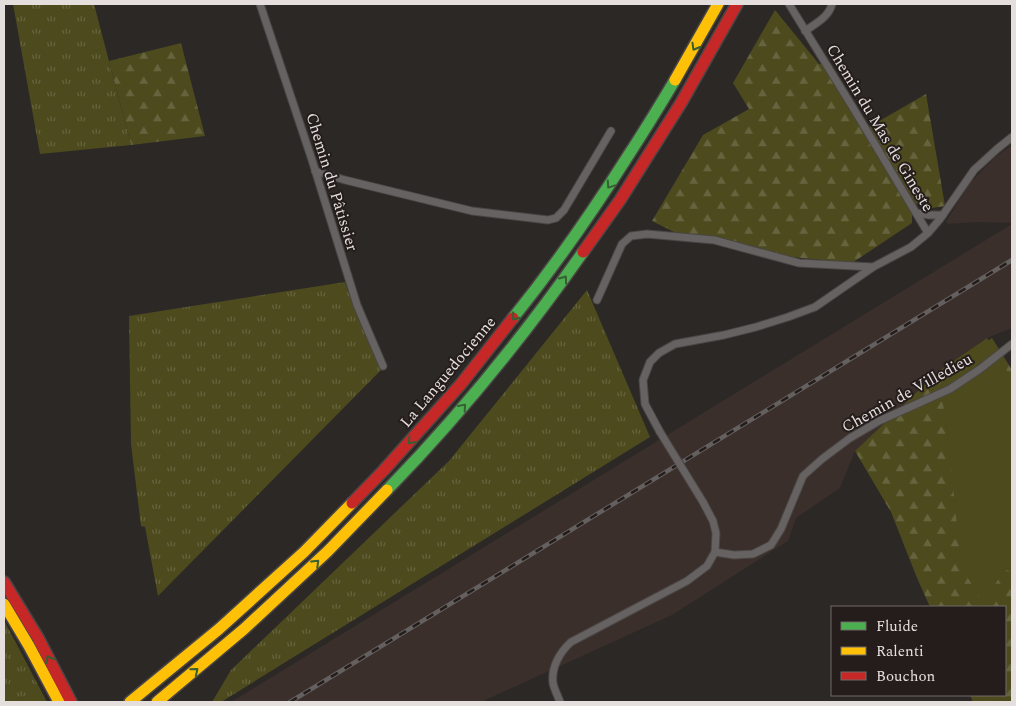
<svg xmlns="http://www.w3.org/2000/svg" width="1016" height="706" viewBox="0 0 1016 706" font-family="Spectral,serif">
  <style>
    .built { fill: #3a2f2b }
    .grass { fill: url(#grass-tufts) }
    .forest { fill: url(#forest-firs) }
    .park { fill: #4d4a1e }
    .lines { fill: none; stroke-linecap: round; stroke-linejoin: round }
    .street-casing { stroke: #4a4645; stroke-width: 9 }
    .fast-casing { stroke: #4a4645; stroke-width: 14 }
    .slow-casing { stroke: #4a4645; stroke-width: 14 }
    .jam-casing { stroke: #4a4645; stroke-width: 14 }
    .street { stroke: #656261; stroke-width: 7 }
    .fast { stroke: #4caf50; stroke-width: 11 }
    .slow { stroke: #ffc107; stroke-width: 11 }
    .jam { stroke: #c62828; stroke-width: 11 }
    .rail-casing { stroke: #63605f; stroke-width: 4.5 }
    .rail { stroke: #241d1b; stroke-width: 2.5; stroke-dasharray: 8; stroke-linecap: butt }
    .street-bridge-casing { stroke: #4a4645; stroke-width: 9; stroke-linecap: butt }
    .street-bridge { stroke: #656261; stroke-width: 7 }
    .oneway { stroke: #365f33 }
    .labels { text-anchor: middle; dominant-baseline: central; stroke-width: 4; stroke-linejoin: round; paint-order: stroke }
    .street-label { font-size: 16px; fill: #e4dfdd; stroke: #241d1b }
  </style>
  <defs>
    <pattern id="grass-tufts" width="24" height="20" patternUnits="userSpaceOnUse" patternTransform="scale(1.25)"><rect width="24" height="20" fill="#4d4a1e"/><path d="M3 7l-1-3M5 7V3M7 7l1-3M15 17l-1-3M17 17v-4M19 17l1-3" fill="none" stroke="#66643e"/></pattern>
    <pattern id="forest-firs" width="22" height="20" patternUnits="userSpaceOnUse" patternTransform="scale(1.25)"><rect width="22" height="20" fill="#4d4a1e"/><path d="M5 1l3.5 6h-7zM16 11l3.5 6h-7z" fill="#66643e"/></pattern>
  </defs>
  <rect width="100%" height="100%" fill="#2c2826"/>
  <path class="built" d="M1012,145V223L976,222L948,224L946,222L969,184L994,158Z
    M1012,224V328L987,338L939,371L855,451L840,488L796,518L788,541L672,615L481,702H231Z"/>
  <path class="grass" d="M13,4H94L131,145L40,154Z
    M345,282L354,308L382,369L158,596L145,527L141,526L131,444L129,316Z
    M587,290L650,437L221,702H212L231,670L449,461Z
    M4,620L47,702H4Z"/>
  <path class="forest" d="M775,10L819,64H824L912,205V223L852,263L782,256L730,240L678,234L652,221L703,135L749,109L733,83Z
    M181,43L205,136L131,145L109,61Z
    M926,94L945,206L925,209L915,203L869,127Z
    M992,338L1012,370V702H973L970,695H1005V607H930L917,578L891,512L855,451L939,371Z"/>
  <path class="park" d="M987,338L1012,379V572L1004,569L984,604L961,567L952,475L939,371Z"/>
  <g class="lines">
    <g class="street-casing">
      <path id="street" d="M260,4L312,160L357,305L383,366
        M789,4L852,106L928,233
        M805,31C815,24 829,17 832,4
        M315,171L345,180L472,211L548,220L556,218L564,210L611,131
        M916,213L929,215H943
        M597,300L622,244L631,236L647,234L714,240L799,263L873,267
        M660,432L645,404L643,380L650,362L659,353L675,344L724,335L756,327L788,317L815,307L873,267L911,247L928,233L940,219L974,170L997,149L1012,137
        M715,552L734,555L753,554L771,545L781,529L803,476L822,459L850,438L879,421L950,389L980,369L1012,344
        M560,702C558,696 554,689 553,683C551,667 560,652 571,642L687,581L707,566L715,552L716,533L713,521L703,502"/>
    </g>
    <g class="fast-casing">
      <path id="fast" d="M513,318C554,267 591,214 626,159C643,133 659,107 675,80
        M387,490C458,417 524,336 583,252"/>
    </g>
    <g class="slow-casing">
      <path id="slow" d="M675,80L718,4
        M4,604L29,646L59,702
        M130,702L219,629L304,552L352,503
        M157,702L244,629L328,551L387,490"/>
    </g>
    <g class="jam-casing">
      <path id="jam" d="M583,252L620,200L681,103L737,4
        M352,503L384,470L461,384L513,318
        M4,582L38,638L71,702"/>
    </g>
    <use href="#street" class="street"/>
    <use href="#fast" class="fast"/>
    <use href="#slow" class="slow"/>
    <use href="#jam" class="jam"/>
    <g class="rail-casing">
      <path id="rail" d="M290,702L1012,260"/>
    </g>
    <use href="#rail" class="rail"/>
    <g class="street-bridge-casing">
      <path id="street-bridge" d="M660,432L703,502"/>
    </g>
    <use href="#street-bridge" class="street-bridge"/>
  </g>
  <defs><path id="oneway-chevron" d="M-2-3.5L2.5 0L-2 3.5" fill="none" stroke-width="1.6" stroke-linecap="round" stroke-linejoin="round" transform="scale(1.25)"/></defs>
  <g class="oneway">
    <use href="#oneway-chevron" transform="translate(695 47) rotate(120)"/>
    <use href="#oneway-chevron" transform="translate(610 185) rotate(124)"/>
    <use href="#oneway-chevron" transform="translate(564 279) rotate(-54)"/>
    <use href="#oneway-chevron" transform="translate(515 317) rotate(128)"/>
    <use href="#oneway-chevron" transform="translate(463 407) rotate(-49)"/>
    <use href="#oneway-chevron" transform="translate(411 441) rotate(132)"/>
    <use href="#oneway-chevron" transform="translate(316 563) rotate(-44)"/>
    <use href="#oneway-chevron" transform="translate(49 659) rotate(-118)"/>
    <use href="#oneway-chevron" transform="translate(195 671) rotate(-39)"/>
  </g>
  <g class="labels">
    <g class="street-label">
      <text transform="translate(880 128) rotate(59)">Chemin du Mas de Gineste</text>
      <text transform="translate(332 182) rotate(73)">Chemin du Pâtissier</text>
      <text transform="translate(448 372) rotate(-50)">La Languedocienne</text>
      <text transform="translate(907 393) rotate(-29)">Chemin de Villedieu</text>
    </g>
  </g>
  <rect width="1016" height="706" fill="none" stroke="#e4dfdd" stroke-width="10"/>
  <rect x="831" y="606" width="175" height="90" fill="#241d1b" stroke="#716b69"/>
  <rect x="841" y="622" width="25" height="8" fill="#4caf50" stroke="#716b69"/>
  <text x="876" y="631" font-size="15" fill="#e4dfdd">Fluide</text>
  <rect x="841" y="647" width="25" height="8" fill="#ffc107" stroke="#716b69"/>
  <text x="876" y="656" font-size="15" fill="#e4dfdd">Ralenti</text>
  <rect x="841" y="672" width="25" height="8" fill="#c62828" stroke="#716b69"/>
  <text x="876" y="681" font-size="15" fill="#e4dfdd">Bouchon</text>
</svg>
